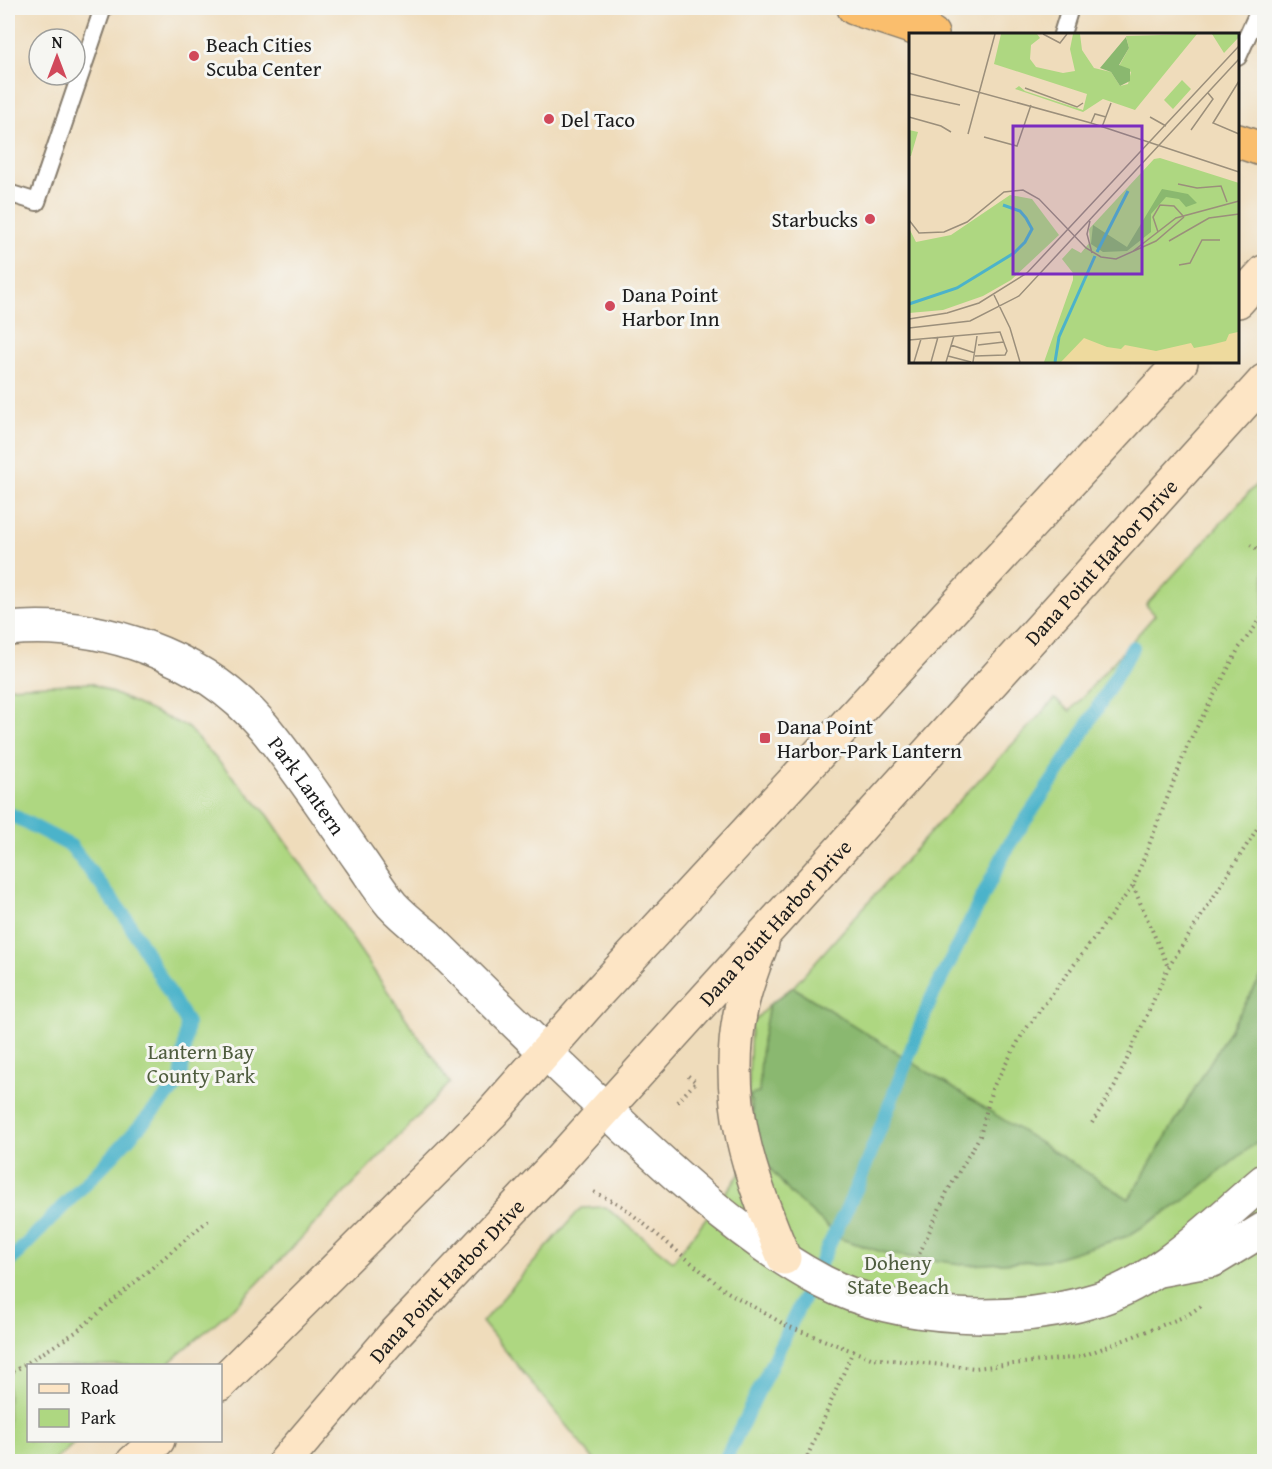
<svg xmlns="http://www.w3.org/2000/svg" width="1272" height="1469" viewBox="0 0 1272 1469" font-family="'Gentium Book Plus',serif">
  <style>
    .green { fill: #aed781; stroke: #657a4e; stroke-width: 1.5 }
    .forest { fill: #8ab86f; stroke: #536a46; stroke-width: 1.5 }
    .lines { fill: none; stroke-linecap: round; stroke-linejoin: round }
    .stream { stroke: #4cb3ca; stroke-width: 14 }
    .service-casing { stroke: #867c6c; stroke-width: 20 }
    .tertiary-casing { stroke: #867c6c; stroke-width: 36 }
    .secondary-casing { stroke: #867c6c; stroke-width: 36 }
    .trunk-casing { stroke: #867c6c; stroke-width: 36 }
    .path { stroke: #867c6c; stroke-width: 4; stroke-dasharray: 1.5 4.5; stroke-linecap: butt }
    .service { stroke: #fff; stroke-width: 16 }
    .tertiary { stroke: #fff; stroke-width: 33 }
    .secondary { stroke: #fde5c5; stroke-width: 33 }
    .trunk { stroke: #fabe6d; stroke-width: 33 }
    .poi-dot { fill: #d1495b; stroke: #f6f6f2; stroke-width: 2 }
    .labels { text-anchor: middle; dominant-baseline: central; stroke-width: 6; stroke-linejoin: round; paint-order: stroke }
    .poi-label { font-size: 21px; fill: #1c1c1c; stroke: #f6f6f2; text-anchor: start }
    .street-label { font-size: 21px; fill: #1c1c1c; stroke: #f6f6f2 }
    .park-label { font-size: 21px; fill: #4f5d3f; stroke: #f6f6f2 }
    .inset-river { fill: none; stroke: #4cb3ca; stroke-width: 3 }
    .inset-road { fill: none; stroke: #9b8f7b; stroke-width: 1.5 }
    .view { fill: #7b2cbf; fill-opacity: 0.15; stroke: #7b2cbf; stroke-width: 3 }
    .inset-edge { fill: none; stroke: #1c1c1c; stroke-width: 3 }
  </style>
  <rect width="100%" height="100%" fill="#f6f6f2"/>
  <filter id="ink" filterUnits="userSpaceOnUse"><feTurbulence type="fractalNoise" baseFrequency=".0167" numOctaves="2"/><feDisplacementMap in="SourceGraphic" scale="12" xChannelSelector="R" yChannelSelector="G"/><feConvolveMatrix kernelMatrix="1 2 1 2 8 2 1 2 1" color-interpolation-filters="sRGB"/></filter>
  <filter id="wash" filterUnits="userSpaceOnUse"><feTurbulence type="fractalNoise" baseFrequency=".008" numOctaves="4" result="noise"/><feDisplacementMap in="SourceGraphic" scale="24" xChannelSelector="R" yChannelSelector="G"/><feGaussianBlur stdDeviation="1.35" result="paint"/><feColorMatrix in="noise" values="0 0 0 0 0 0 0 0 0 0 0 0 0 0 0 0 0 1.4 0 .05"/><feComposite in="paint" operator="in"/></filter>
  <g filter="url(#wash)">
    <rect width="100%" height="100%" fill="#efdcbb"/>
    <path class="green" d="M1264,476V1461H595L482,1322L581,1208L605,1207L673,1261L759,1149L748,1099L751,1024L769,1005L793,987L943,818L1055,699L1070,711L1155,615L1146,605Z
      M91,683L187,727L268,815L450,1083L240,1302L166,1365L28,1366V1440L77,1441L53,1461H8V687Z"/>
    <path class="forest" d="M1264,972V1136L1184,1201L1128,1236L1049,1260L969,1265L888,1254L841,1239L791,1194L768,1166L756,1129L750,1095L759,1093L762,1041L769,1005L793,987L1129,1199Z"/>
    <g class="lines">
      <path class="stream" d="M8,813L71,846L126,918L187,1023L181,1081L117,1151L8,1263
        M724,1462L858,1185L931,999L1008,846L1071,753L1133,647"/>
    </g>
  </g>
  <g filter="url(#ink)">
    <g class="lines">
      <g class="service-casing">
        <path id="service" d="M1062,34L1070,8
          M1238,57L1260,8
          M8,193L37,202L103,8"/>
      </g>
      <g class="tertiary-casing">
        <g id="tertiary">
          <path id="s1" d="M8,629C99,620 202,655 263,726C298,768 328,815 360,860C370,874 380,891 392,905C402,916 415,926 427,936C472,980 516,1024 562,1068C638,1140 730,1233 823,1282C900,1322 1018,1325 1099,1299C1160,1280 1216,1221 1264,1181"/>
          <path d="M1159,1270L1213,1260L1264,1229"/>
        </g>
      </g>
      <g class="secondary-casing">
        <g id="secondary">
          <path d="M1238,301L1264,272"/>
          <path d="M762,943C754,965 745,987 741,1009C722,1100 750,1176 784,1258"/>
          <path d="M220,1384L491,1114L595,996L1181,362"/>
          <path d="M133,1462L158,1440"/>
          <path id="s2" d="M285,1462L392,1337L557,1163L1264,381"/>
        </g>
      </g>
      <g class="trunk-casing">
        <path id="trunk" d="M854,8L932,34
          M1238,141L1264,150"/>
      </g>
      <path class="path" d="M1250,545L1264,554
        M1133,886L1168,967
        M677,1102L696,1082L687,1075
        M1092,1123L1115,1086L1168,968L1264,818
        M594,1192L622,1206L726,1291L787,1326L871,1358L975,1368L1080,1357L1186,1316L1204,1304
        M912,1270L947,1192L980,1136L992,1089L1023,1033L1133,886L1189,742L1239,648L1264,615
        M8,1375L76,1332L211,1218
        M805,1462L852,1353"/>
      <use href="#service" class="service"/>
      <use href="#tertiary" class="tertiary"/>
      <use href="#secondary" class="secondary"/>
      <use href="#trunk" class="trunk"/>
    </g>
  </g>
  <g class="poi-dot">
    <circle cx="194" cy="56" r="6"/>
    <circle cx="549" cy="119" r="6"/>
    <circle cx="870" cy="219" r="6"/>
    <circle cx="610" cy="306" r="6"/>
    <rect x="759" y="732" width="12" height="12" rx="3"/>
  </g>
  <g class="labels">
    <g class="poi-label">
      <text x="206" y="44">Beach Cities<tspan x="206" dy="24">Scuba Center</tspan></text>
      <text x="561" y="119">Del Taco</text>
      <text x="858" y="219" text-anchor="end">Starbucks</text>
      <text x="622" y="294">Dana Point<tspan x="622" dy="24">Harbor Inn</tspan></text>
      <text x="777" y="726">Dana Point<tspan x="777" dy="24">Harbor-Park Lantern</tspan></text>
    </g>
    <g class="street-label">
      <text stroke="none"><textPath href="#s2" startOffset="1215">Dana Point Harbor Drive</textPath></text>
      <text stroke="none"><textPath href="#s1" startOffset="357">Park Lantern</textPath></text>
      <text stroke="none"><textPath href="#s2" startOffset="729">Dana Point Harbor Drive</textPath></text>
      <text stroke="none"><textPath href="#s2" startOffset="243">Dana Point Harbor Drive</textPath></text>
    </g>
    <g class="park-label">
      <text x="201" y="1051">Lantern Bay<tspan x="201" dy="24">County Park</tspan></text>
      <text x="898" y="1262">Doheny<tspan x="898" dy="24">State Beach</tspan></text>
    </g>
  </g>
  <g transform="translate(909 33)">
    <rect width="330" height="330" fill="#efdcbb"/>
    <path d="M92,1H128L131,5L122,12L121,26L127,34L154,40L166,38L161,16L164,1H171L173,17L185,35L202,39L211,53L219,51L222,39L210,33L220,15L217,3L288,1L226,77L194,66L174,79L106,56L110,53L116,58L174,77L178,61L85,31L81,48ZM303,1H330V4L315,20ZM273,47L282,56L264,76L255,67ZM0,97L9,99L2,123H0ZM251,125L330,150V329H135L164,247V240L153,226L163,215L172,220L181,209L180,196L245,126ZM101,162L123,166L150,202L102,247L74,263L34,277L0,280V195L7,209L42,202Z" fill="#aed781"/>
    <path d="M217,4L220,15L210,32L221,36V48L211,53L202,39L191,35ZM253,156L279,161L288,170L277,174L270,166L257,164L242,181V199L218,218L194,219L182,211L184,192L218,214Z" fill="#8ab86f"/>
    <path d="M329,299L330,329H152L175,305L198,314L212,316L216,312L247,318L282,310L285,315L301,312L317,308L320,301Z" fill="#eeda9e"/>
    <path class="inset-river" d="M188,219L219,158M0,271L48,255L105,220L116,209L123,196L117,185L111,178L94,172M146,329L150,304L186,223"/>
    <path class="inset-road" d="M134,1L151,10L158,1M0,40L182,90L330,139M330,48L304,90L330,101M116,55L168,74L174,70M0,61L51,72M0,84L32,93L42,99M241,84L257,93M182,90L186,81L197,84M193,94L202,70M282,97L304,66L299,60M59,101L86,1M75,104L108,113L122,72M269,151L288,155L312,153L318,169M0,187L10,200L35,199L58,189L95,159L114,157L130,166L177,215L192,224L207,226L247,208L275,184M181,188L178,201L183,220M249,199L244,184L251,172L265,173L275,184M260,208L300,185L330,181M223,219L267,185L330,168M270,232L281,230L293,207H311M85,262L101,295L111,329M0,286L38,280L70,270L118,240L330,13M0,295L61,288L110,263L330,26M0,307L91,299L98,318L96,322L66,323M42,312L66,320M69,312L95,309M39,323L62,329M5,329L12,306M22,329L29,304M37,329L45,303M64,329L68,303"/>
    <path class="view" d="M104,93H233V241H104Z"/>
    <rect width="330" height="330" class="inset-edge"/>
  </g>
  <rect width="1272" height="1469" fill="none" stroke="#f6f6f2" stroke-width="30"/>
  <rect x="27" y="1364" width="195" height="78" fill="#f6f6f2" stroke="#9f9f9c" stroke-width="1.5"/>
  <rect x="39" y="1384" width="30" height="9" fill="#fde5c5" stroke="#9f9f9c" stroke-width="1.5"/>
  <text x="81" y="1394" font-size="18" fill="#1c1c1c">Road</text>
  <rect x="39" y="1409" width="30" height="18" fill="#aed781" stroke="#9f9f9c" stroke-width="1.5"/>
  <text x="81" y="1424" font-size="18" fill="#1c1c1c">Park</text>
  <g transform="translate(57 57)"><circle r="28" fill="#f6f6f2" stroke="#9f9f9c" stroke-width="1.5"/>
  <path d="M0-4.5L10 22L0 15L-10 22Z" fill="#d1495b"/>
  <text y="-9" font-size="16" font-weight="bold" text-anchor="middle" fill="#1c1c1c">N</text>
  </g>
</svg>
